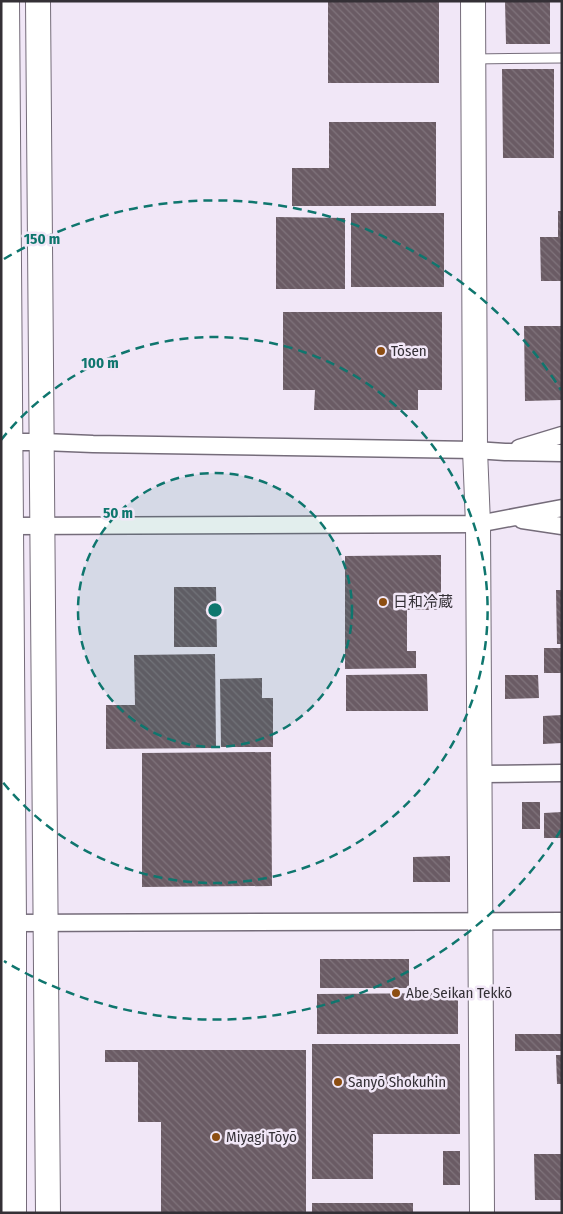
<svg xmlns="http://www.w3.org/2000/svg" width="563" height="1214" viewBox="0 0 563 1214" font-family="'Fira Sans Condensed','Noto Sans JP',sans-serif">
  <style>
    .building { fill: url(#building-back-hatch) }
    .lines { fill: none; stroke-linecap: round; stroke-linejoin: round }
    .lane-casing { stroke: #756c7a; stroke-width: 11 }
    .street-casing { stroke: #756c7a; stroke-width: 19 }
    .secondary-casing { stroke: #756c7a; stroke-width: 26 }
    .lane { stroke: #fff; stroke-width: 9 }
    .street { stroke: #fff; stroke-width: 16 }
    .secondary { stroke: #fff; stroke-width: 24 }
    .ring { fill: none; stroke: #0f766e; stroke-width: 2.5; stroke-dasharray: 9 6 }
    .poi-dot { fill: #8c4e12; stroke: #f1e7f7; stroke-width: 2 }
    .labels { text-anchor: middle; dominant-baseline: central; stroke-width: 5; stroke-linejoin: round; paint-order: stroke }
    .poi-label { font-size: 15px; fill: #343036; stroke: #f1e7f7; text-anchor: start }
    .centre { fill: #0f766e; stroke: #f1e7f7; stroke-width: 2.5 }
    .ring-label { font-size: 15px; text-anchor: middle; font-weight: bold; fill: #0f766e; stroke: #f1e7f7; stroke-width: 5; stroke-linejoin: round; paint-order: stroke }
  </style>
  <defs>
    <pattern id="building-back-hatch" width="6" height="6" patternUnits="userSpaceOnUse" patternTransform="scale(1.25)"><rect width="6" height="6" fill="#6a5b64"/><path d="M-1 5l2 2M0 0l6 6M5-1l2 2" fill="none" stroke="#80747c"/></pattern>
  </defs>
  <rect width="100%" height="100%" fill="#f1e7f7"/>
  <path class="building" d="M328,1H439V83H328Z
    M505,1H550V44H506Z
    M502,69H554V158H503Z
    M329,122H436V206H292V168H329Z
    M558,211H562V281H541L540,237H558Z
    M351,213H444V287H351Z
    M276,217L345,218V289H276Z
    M283,312H442V390H418V410H314L315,390H283Z
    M524,326H562V400L525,401Z
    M441,555V610H407V651H416V668L345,669V556Z
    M174,587H216L217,647H174Z
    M556,590H562V644H557Z
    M544,648H562V673H544Z
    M215,654L216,748L106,749V705H135L134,655Z
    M427,674L428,711H346V675Z
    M505,675H538L539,698L505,699Z
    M262,678V698H273V747H221L220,679Z
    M562,715V743L543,744V716Z
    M271,752L272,886L142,887V753Z
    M522,802H540V829H522Z
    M562,812V838H544V813Z
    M450,856V882H413V857Z
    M320,959H409V988H320Z
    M458,993V1034H317V994Z
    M515,1034H562V1051H515Z
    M312,1044H460V1134H373V1179H312Z
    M105,1050H306V1213H161V1122H138V1062H105Z
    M556,1055H562V1084H557Z
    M443,1151H460V1185H443Z
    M534,1154H562V1200H535Z
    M312,1203H413V1213H312Z"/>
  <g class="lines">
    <g class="lane-casing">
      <path id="lane" d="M473,59L562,58"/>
    </g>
    <g class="street-casing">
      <path id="street" d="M11,442H43L93,444L475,450L505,452L562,453
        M519,448L562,435
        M522,520L562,526
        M11,526L478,524L562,508
        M479,774L562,773
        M14,923L562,921"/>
    </g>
    <g class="secondary-casing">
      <path id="secondary" d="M7,1L14,923V1213
        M38,1L48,1213
        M473,1L475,450L478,524L482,1213"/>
    </g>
    <use href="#lane" class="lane"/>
    <use href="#street" class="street"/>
    <use href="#secondary" class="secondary"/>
  </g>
  <circle cx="215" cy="610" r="137" fill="#0f766e" fill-opacity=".12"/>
  <g class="ring">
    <circle cx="215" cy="610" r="137"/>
    <path d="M1 440A273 273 0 1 1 1 780"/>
    <path d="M561 830A410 410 0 0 1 4 961M4 259A410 410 0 0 1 561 390"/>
  </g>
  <g class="poi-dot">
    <circle cx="381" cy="351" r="5"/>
    <circle cx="383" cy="602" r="5"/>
    <circle cx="396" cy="993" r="5"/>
    <circle cx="338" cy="1082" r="5"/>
    <circle cx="216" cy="1137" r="5"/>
  </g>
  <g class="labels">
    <g class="poi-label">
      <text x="391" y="351">Tōsen</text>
      <text x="393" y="602">日和冷蔵</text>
      <text x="406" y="993">Abe Seikan Tekkō</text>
      <text x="348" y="1082">Sanyō Shokuhin</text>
      <text x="226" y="1137">Miyagi Tōyō</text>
    </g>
  </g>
  <circle cx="215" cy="610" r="8" class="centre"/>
  <g class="ring-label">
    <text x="42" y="244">150 m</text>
    <text x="100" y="368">100 m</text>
    <text x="118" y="518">50 m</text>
  </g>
  <rect width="563" height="1214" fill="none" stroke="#343036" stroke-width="5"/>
</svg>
